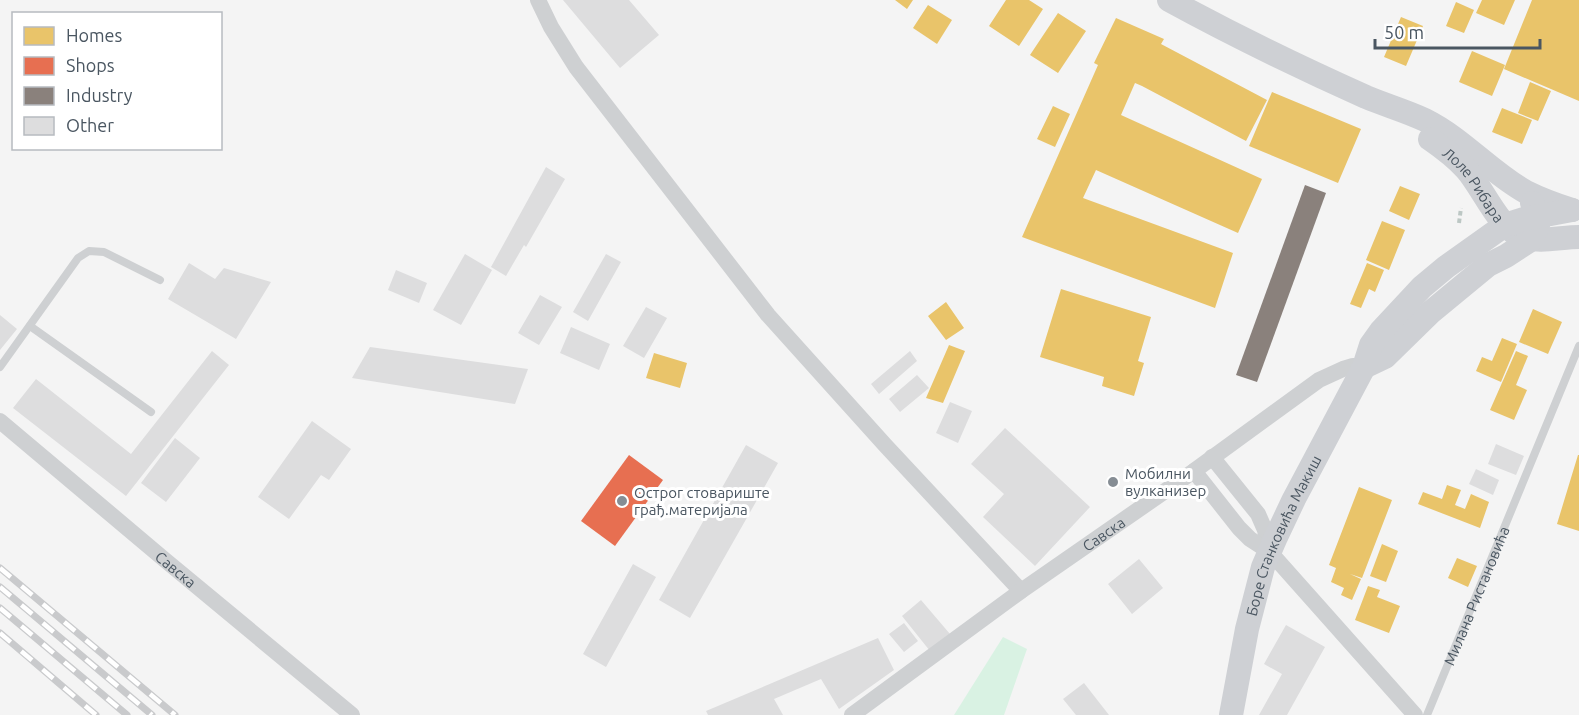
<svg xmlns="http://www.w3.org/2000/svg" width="1579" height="715" viewBox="0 0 1579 715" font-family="Ubuntu,sans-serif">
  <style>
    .green { fill: #d9f2e3 }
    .homes { fill: #e9c46a }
    .shops { fill: #e76f51 }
    .industry { fill: #8a817c }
    .building { fill: #ddddde }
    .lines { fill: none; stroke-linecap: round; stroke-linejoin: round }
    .path { stroke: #bcc7c4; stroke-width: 4; stroke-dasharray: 4.5 3; stroke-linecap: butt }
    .service { stroke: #ced0d2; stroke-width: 8 }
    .minor { stroke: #ced0d2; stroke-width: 16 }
    .secondary { stroke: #ced0d4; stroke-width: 24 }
    .rail-casing { stroke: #c9cacc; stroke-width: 7 }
    .rail { stroke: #fff; stroke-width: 4.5; stroke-dasharray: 14; stroke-linecap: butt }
    .poi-dot { fill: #868d94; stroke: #fff; stroke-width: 2 }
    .labels { text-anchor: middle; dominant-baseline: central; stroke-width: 6; stroke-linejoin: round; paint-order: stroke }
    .street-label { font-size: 15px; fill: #4a5661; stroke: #fff }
    .poi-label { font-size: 15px; fill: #4a5661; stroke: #fff; text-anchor: start }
  </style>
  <rect width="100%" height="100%" fill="#f4f4f4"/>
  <path class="green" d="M1003,637L1027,649L1004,715H954Z"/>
  <path class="homes" d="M895,0H913L907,9Z
    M1006,0H1029L1043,9L1019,46L989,26Z
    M1482,0H1515L1504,25L1476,13Z
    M1532,0H1579V101L1504,69Z
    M1456,2L1474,10L1464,33L1446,26Z
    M928,5L952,20L937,44L913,28Z
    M1058,13L1086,31L1058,73L1030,55Z
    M1401,17L1423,26L1406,66L1384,57Z
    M1116,18L1164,39L1161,44L1267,100L1246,141L1142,86L1135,83L1121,115L1262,179L1238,233L1096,170L1083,198L1233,253L1215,308L1022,237L1098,65L1094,63Z
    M1472,51L1505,65L1492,96L1459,82Z
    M1530,82L1551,91L1538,121L1518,113Z
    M1272,92L1361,129L1338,183L1249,146Z
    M1053,106L1070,114L1055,147L1037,139Z
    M1502,108L1532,120L1522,144L1492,132Z
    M1400,186L1420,194L1409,220L1389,211Z
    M1382,221L1405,230L1389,270L1366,260Z
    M1367,263L1384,270L1375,292L1369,289L1361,308L1350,304Z
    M1061,289L1151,317L1138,361L1144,363L1134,396L1102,386L1104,377L1040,357Z
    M946,302L964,328L946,340L928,316Z
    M1533,309L1562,322L1548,354L1519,342Z
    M1502,338L1517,344L1501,382L1476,371L1482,357L1492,361Z
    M949,345L965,351L943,403L926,398Z
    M1516,351L1528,356L1516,385L1527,390L1514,420L1490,410Z
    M654,353L687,363L680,388L646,378Z
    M1578,455H1579V531L1557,524Z
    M1447,485L1461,490L1455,505L1465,509L1471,494L1489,502L1480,528L1418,504L1423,492L1442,499Z
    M1359,487L1392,500L1362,578L1350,574L1361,579L1352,600L1341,595L1344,588L1331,582L1336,568L1329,565Z
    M1382,544L1398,551L1386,582L1370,576Z
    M1457,558L1477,566L1468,587L1448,578Z
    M1368,586L1380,590L1377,597L1400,606L1389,633L1355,620Z"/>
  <path class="shops" d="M629,455L663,480L615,546L581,521Z"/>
  <path class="industry" d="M1305,185L1326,193L1257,382L1236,375Z"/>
  <path class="building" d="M563,0H629L659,35L620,68Z
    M546,167L565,179L526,247L524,245L506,276L491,267Z
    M465,254L492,270L461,325L433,310Z
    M606,254L621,262L588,321L573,312Z
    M189,263L215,279L224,268L271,282L236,339L168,299Z
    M396,270L427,283L419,303L388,290Z
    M540,295L562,307L539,345L518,333Z
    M646,307L667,318L644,358L623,346Z
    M0,315L17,329L0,350Z
    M571,327L610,344L599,370L560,353Z
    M370,347L528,369L515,404L352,378Z
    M212,351L229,365L126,496L13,408L36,379L131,454Z
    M910,351L917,361L879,394L871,384Z
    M917,375L929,388L900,412L889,399Z
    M950,402L972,411L958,443L936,433Z
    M312,421L351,449L329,480L321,475L289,519L258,497Z
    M1005,428L1090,507L1035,566L983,517L1004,494L971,464Z
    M175,438L200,458L166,502L141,483Z
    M1496,444L1524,456L1516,475L1488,464Z
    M746,445L778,463L690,618L659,600Z
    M1476,469L1499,480L1493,495L1469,484Z
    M1139,559L1163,588L1132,614L1108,584Z
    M633,564L656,577L606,667L583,654Z
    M921,600L950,634L930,651L902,616Z
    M904,623L918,641L904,652L889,634Z
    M1286,625L1325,647L1287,715H1259L1282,674L1264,664Z
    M878,638L894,670L839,709L821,679L774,699L783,715H708L706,711Z
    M1084,683L1109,715H1076L1063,699Z"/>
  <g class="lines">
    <path class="path" d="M1459,223L1461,208"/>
    <g class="service">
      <path d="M30,326L151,412"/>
      <path d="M0,367L78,258L89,251L104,252L160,280"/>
      <path id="s1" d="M1427,715L1579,346"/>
    </g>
    <g class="minor">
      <path d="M538,0L551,27L576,67L768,315L885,445L1021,591"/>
      <path id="s2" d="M0,421L165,560L352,715"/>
      <path d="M1212,457L1258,514L1265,530L1269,551"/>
      <path d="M1194,471L1239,528L1250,539L1270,552L1415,715"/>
      <path id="s3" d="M852,715L1021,591L1194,471L1319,380L1343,369L1353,366L1364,367"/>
    </g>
    <g class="secondary">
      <path d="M1169,0C1233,35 1299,67 1366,97C1385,105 1406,111 1425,120C1463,139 1490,172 1526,192C1540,199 1556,205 1572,210"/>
      <path id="s4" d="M1430,139C1443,148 1456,158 1466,169C1483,188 1499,230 1523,237C1540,243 1561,237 1579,237"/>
      <path d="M1364,367L1385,357L1431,312L1488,265L1506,256L1532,239L1538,226V217L1532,203"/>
      <path id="s5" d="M1231,715L1247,629L1263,567L1276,537L1294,499L1364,367L1371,345L1381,331L1422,287L1446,267L1505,225L1524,219L1572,210"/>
    </g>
    <g class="rail-casing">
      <path id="rail" d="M0,568L175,715
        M0,587L152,715
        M0,608L127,715
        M0,633L96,715"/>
    </g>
    <use href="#rail" class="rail"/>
  </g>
  <g class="poi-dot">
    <circle cx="1113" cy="482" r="6"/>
    <circle cx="622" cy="501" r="6"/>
  </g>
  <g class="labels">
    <g class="street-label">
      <text stroke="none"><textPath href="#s4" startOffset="64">Лоле Рибара</textPath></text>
      <text stroke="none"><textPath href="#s3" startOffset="310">Савска</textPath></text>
      <text stroke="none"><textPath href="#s5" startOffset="188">Боре Станковића Макиш</textPath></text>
      <text stroke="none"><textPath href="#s2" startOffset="230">Савска</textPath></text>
      <text stroke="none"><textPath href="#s1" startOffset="129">Милана Ристановића</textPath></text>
    </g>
    <g class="poi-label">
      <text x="1125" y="473">Мобилни<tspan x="1125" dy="17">вулканизер</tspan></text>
      <text x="634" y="492">Острог стовариште<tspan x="634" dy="17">грађ.материјала</tspan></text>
    </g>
  </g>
  <rect x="12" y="12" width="210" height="138" fill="#ffffff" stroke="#b7bbc0" stroke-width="1.5"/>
  <rect x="24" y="27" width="30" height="18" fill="#e9c46a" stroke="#b7bbc0" stroke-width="1.5"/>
  <text x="66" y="42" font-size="18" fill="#4a5661">Homes</text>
  <rect x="24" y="57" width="30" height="18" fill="#e76f51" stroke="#b7bbc0" stroke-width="1.5"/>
  <text x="66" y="72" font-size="18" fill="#4a5661">Shops</text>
  <rect x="24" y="87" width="30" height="18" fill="#8a817c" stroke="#b7bbc0" stroke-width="1.5"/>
  <text x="66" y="102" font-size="18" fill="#4a5661">Industry</text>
  <rect x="24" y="117" width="30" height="18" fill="#ddddde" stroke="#b7bbc0" stroke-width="1.5"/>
  <text x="66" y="132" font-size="18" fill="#4a5661">Other</text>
  <path d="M1375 39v9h165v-9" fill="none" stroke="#4a5661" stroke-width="3"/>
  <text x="1384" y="39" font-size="18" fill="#4a5661" stroke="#ffffff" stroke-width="4.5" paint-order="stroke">50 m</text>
</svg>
